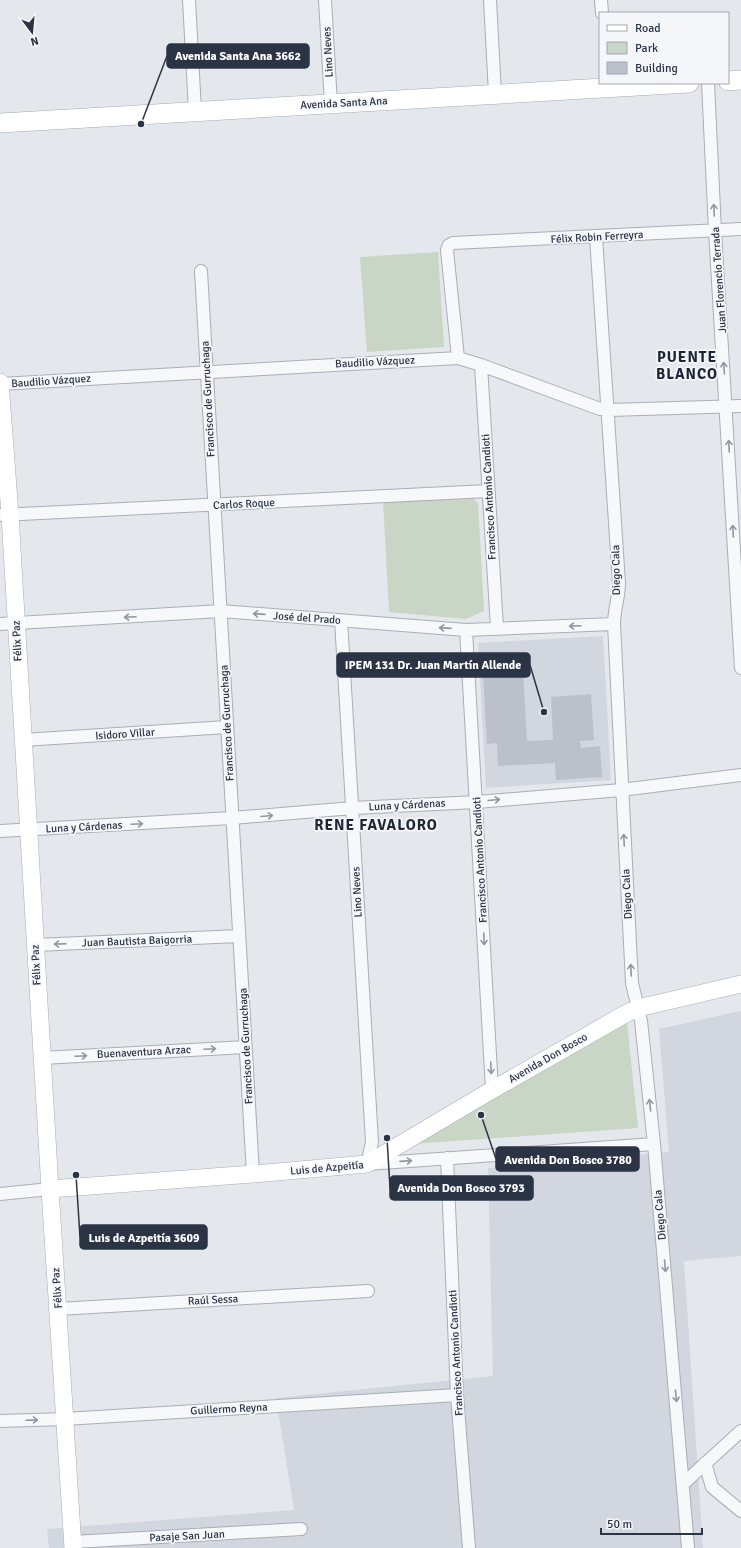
<svg xmlns="http://www.w3.org/2000/svg" width="741" height="1548" viewBox="0 0 741 1548" font-family="Signika,sans-serif">
  <style>
    .built { fill: #d2d6de }
    .green { fill: #c9d6c5 }
    .building { fill: #bbc0ca }
    .lines { fill: none; stroke-linecap: round; stroke-linejoin: round }
    .minor-casing { stroke: #a9aeb7; stroke-width: 14 }
    .secondary-casing { stroke: #a9aeb7; stroke-width: 18 }
    .primary-casing { stroke: #a3abb8; stroke-width: 20 }
    .minor { stroke: #f7f8fa; stroke-width: 12 }
    .secondary { stroke: #fff; stroke-width: 17 }
    .primary { stroke: #fff; stroke-width: 19 }
    .oneway { stroke: #9196a0 }
    .labels { text-anchor: middle; dominant-baseline: central; stroke-width: 3.5; stroke-linejoin: round; paint-order: stroke }
    .street-label { font-size: 11px; fill: #2b3445; stroke: #f4f6f9 }
    .district-label { font-size: 15px; font-weight: bold; letter-spacing: 1px; fill: #1d2536; stroke: #f4f6f9 }
    .leader { fill: none; stroke: #2b3445; stroke-width: 1.5 }
    .callout-dot { fill: #2b3445; stroke: #f4f6f9; stroke-width: 1.5 }
    .callout { fill: #2b3445; stroke: #2b3445; stroke-width: 1.5 }
    .callout-label { font-size: 12px; text-anchor: middle; font-weight: bold; fill: #fff }
  </style>
  <rect width="100%" height="100%" fill="#e4e7ec"/>
  <path class="built" d="M603,636L611,780L486,788L478,643Z
    M741,1011V1256L684,1261L703,1548H49L47,1529L294,1510L276,1398L493,1376L488,1168L669,1152L659,1029Z"/>
  <path class="green" d="M438,252L444,347L367,352L360,257Z
    M471,496L478,503L484,611L466,619L389,612L383,500Z
    M627,1022L638,1128L412,1144Z"/>
  <path class="building" d="M522,654L527,741L553,740L551,697L591,694L594,740L580,741L581,748L600,746L602,777L556,780L555,763L498,766L497,743L487,744L482,656Z"/>
  <g class="lines">
    <g class="minor-casing">
      <path id="minor" d="M189,0L195,111
        M325,0L331,104
        M490,0L495,94
        M601,0L602,13
        M708,83L715,231L741,668
        M596,237L619,583C619,597 614,610 614,624L632,983L641,1021L654,1144L688,1548
        M201,271L253,1174
        M458,358L447,250L449,245L453,243L741,229
        M481,365L497,628
        M0,384L458,358L481,365L600,409L609,410L741,406
        M0,515L488,491
        M341,620L372,1142L367,1164L654,1144
        M0,624L221,611L466,630L614,624
        M466,630L492,1090
        M23,740L227,727
        M0,831L232,818L353,808L477,802L621,790L741,775
        M35,945L239,936
        M42,1058L246,1047
        M447,1158L457,1395L469,1548
        M0,1194L50,1189
        M58,1309L368,1291
        M0,1421L65,1419L457,1395
        M705,1463L712,1487L741,1511
        M684,1483L741,1431
        M73,1542L301,1529"/>
    </g>
    <g class="secondary-casing">
      <path id="secondary" d="M0,382L10,515L50,1189L73,1548
        M50,1189L253,1174L367,1164L492,1090L625,1014L638,1008L741,984"/>
    </g>
    <g class="primary-casing">
      <path id="primary" d="M728,81L741,80
        M0,123L689,83"/>
    </g>
    <use href="#minor" class="minor"/>
    <use href="#secondary" class="secondary"/>
    <use href="#primary" class="primary"/>
  </g>
  <defs><path id="oneway-shaft" d="M-6 0H5M1.5-3L5.5 0L1.5 3" fill="none" stroke-width="1.6" stroke-linecap="round" stroke-linejoin="round"/></defs>
  <g class="oneway">
    <use href="#oneway-shaft" transform="translate(714 210) rotate(-93)"/>
    <use href="#oneway-shaft" transform="translate(724 368) rotate(-94)"/>
    <use href="#oneway-shaft" transform="translate(729 446) rotate(-93)"/>
    <use href="#oneway-shaft" transform="translate(733 531) rotate(-93)"/>
    <use href="#oneway-shaft" transform="translate(259 614) rotate(-176)"/>
    <use href="#oneway-shaft" transform="translate(130 617) rotate(177)"/>
    <use href="#oneway-shaft" transform="translate(575 626) rotate(178)"/>
    <use href="#oneway-shaft" transform="translate(445 628) rotate(-176)"/>
    <use href="#oneway-shaft" transform="translate(494 800) rotate(-5)"/>
    <use href="#oneway-shaft" transform="translate(267 816) rotate(-5)"/>
    <use href="#oneway-shaft" transform="translate(137 824) rotate(-3)"/>
    <use href="#oneway-shaft" transform="translate(624 840) rotate(-93)"/>
    <use href="#oneway-shaft" transform="translate(484 939) rotate(87)"/>
    <use href="#oneway-shaft" transform="translate(60 944) rotate(178)"/>
    <use href="#oneway-shaft" transform="translate(631 970) rotate(-93)"/>
    <use href="#oneway-shaft" transform="translate(210 1049) rotate(-3)"/>
    <use href="#oneway-shaft" transform="translate(81 1056) rotate(-3)"/>
    <use href="#oneway-shaft" transform="translate(491 1068) rotate(87)"/>
    <use href="#oneway-shaft" transform="translate(650 1105) rotate(-96)"/>
    <use href="#oneway-shaft" transform="translate(406 1161) rotate(-4)"/>
    <use href="#oneway-shaft" transform="translate(665 1266) rotate(85)"/>
    <use href="#oneway-shaft" transform="translate(676 1396) rotate(85)"/>
    <use href="#oneway-shaft" transform="translate(32 1420) rotate(-2)"/>
  </g>
  <g class="labels">
    <g class="street-label">
      <text transform="translate(328 52) rotate(-93)">Lino Neves</text>
      <text transform="translate(344 103) rotate(-3)">Avenida Santa Ana</text>
      <text transform="translate(597 237) rotate(-3)">Félix Robin Ferreyra</text>
      <text transform="translate(719 280) rotate(-94)">Juan Florencio Terrada</text>
      <text transform="translate(375 362) rotate(-3)">Baudilio Vázquez</text>
      <text transform="translate(51 381) rotate(-4)">Baudilio Vázquez</text>
      <text transform="translate(208 399) rotate(-93)">Francisco de Gurruchaga</text>
      <text transform="translate(489 497) rotate(-93)">Francisco Antonio Candioti</text>
      <text transform="translate(244 504) rotate(-3)">Carlos Roque</text>
      <text transform="translate(616 570) rotate(-91)">Diego Cala</text>
      <text transform="translate(307 618) rotate(4)">José del Prado</text>
      <text transform="translate(17 641) rotate(-93)">Félix Paz</text>
      <text transform="translate(227 723) rotate(-93)">Francisco de Gurruchaga</text>
      <text transform="translate(125 734) rotate(-4)">Isidoro Villar</text>
      <text transform="translate(407 805) rotate(-3)">Luna y Cárdenas</text>
      <text transform="translate(84 827) rotate(-3)">Luna y Cárdenas</text>
      <text transform="translate(480 860) rotate(-93)">Francisco Antonio Candioti</text>
      <text transform="translate(357 892) rotate(-93)">Lino Neves</text>
      <text transform="translate(627 894) rotate(-93)">Diego Cala</text>
      <text transform="translate(137 941) rotate(-2)">Juan Bautista Baigorria</text>
      <text transform="translate(36 965) rotate(-93)">Félix Paz</text>
      <text transform="translate(246 1046) rotate(-93)">Francisco de Gurruchaga</text>
      <text transform="translate(144 1052) rotate(-3)">Buenaventura Arzac</text>
      <text transform="translate(548 1058) rotate(-30)">Avenida Don Bosco</text>
      <text transform="translate(327 1168) rotate(-5)">Luis de Azpeitía</text>
      <text transform="translate(660 1215) rotate(-95)">Diego Cala</text>
      <text transform="translate(57 1288) rotate(-94)">Félix Paz</text>
      <text transform="translate(213 1300) rotate(-3)">Raúl Sessa</text>
      <text transform="translate(456 1353) rotate(-93)">Francisco Antonio Candioti</text>
      <text transform="translate(229 1409) rotate(-3)">Guillermo Reyna</text>
      <text transform="translate(187 1536) rotate(-3)">Pasaje San Juan</text>
    </g>
    <g class="district-label">
      <text x="687" y="357">PUENTE<tspan x="687" dy="17">BLANCO</tspan></text>
      <text x="376" y="825">RENE FAVALORO</text>
    </g>
  </g>
  <path class="leader" d="M141 124L167 56M544 712L530 665M481 1115L496 1159M387 1138L390 1188M76 1175L80 1237"/>
  <g class="callout-dot">
    <circle cx="141" cy="124" r="4"/>
    <circle cx="544" cy="712" r="4"/>
    <circle cx="481" cy="1115" r="4"/>
    <circle cx="387" cy="1138" r="4"/>
    <circle cx="76" cy="1175" r="4"/>
  </g>
  <g class="callout">
    <rect x="167" y="44" width="142" height="24" rx="4"/>
    <rect x="337" y="653" width="193" height="24" rx="4"/>
    <rect x="496" y="1147" width="143" height="24" rx="4"/>
    <rect x="390" y="1176" width="143" height="24" rx="4"/>
    <rect x="80" y="1225" width="127" height="24" rx="4"/>
  </g>
  <g class="callout-label">
    <text x="238" y="60">Avenida Santa Ana 3662</text>
    <text x="433" y="669">IPEM 131 Dr. Juan Martín Allende</text>
    <text x="568" y="1164">Avenida Don Bosco 3780</text>
    <text x="461" y="1192">Avenida Don Bosco 3793</text>
    <text x="144" y="1242">Luis de Azpeitía 3609</text>
  </g>
  <rect x="599" y="12" width="130" height="72" fill="#f4f6f9" stroke="#a4a8b1"/>
  <rect x="607" y="25" width="20" height="6" fill="#ffffff" stroke="#a4a8b1"/>
  <text x="635" y="32" font-size="12" fill="#2b3445">Road</text>
  <rect x="607" y="42" width="20" height="12" fill="#c9d6c5" stroke="#a4a8b1"/>
  <text x="635" y="52" font-size="12" fill="#2b3445">Park</text>
  <rect x="607" y="62" width="20" height="12" fill="#bbc0ca" stroke="#a4a8b1"/>
  <text x="635" y="72" font-size="12" fill="#2b3445">Building</text>
  <g transform="translate(32 32) rotate(164)" stroke="#f4f6f9" stroke-width="3" paint-order="stroke">
  <path d="M0-3L7 15L0 10L-7 15Z" fill="#2b3445"/>
  <text y="-6" font-size="11" font-weight="bold" text-anchor="middle" fill="#2b3445">N</text>
  </g>
  <path d="M601 1528v6h101v-6" fill="none" stroke="#2b3445" stroke-width="2"/>
  <text x="607" y="1528" font-size="12" fill="#2b3445" stroke="#f4f6f9" stroke-width="3" paint-order="stroke">50 m</text>
</svg>
